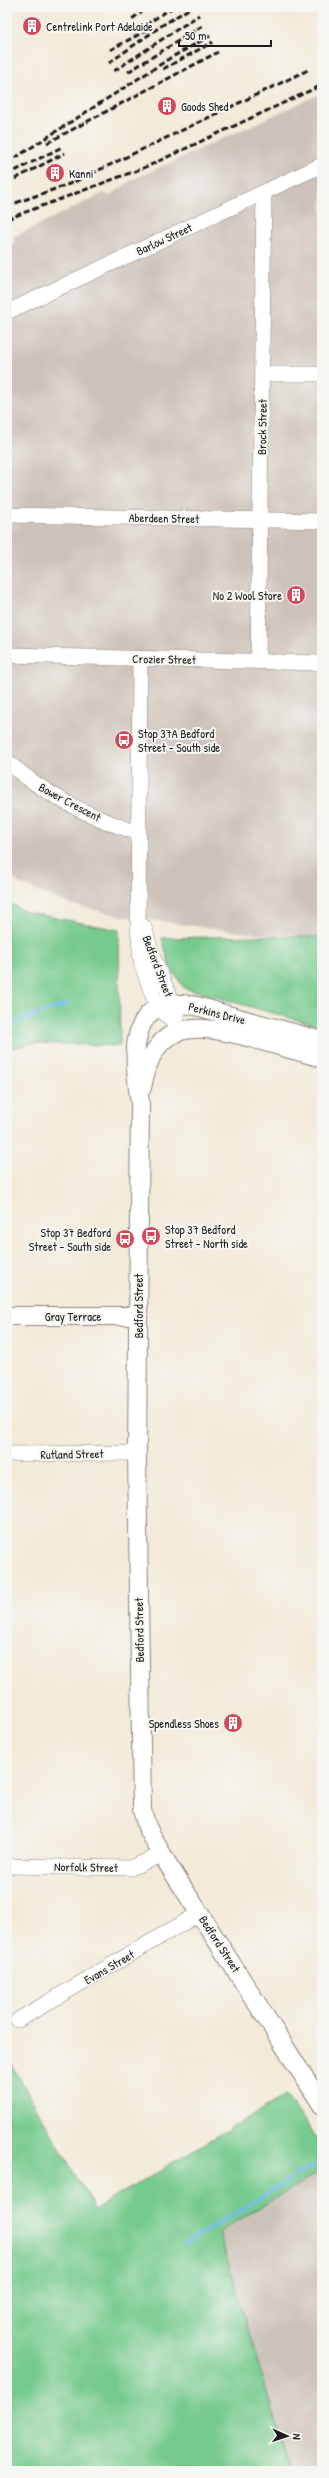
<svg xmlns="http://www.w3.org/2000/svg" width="329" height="2478" viewBox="0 0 329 2478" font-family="'Patrick Hand',sans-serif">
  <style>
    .industrial { fill: #cdc2b9 }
    .green { fill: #76ca8d; stroke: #497354 }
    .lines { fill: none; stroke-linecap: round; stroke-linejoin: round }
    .stream { stroke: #74bbeb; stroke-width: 3.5 }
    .minor-casing { stroke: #88837a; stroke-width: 16 }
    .tertiary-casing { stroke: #88837a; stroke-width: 20 }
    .minor { stroke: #fff; stroke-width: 15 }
    .tertiary { stroke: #fff; stroke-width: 18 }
    .rail { stroke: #1c1c1c; stroke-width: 3; stroke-dasharray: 6 3; stroke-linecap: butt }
    .labels { text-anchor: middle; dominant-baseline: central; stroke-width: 4; stroke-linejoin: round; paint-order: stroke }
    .poi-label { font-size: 12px; fill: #1c1c1c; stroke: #f6f6f2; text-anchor: start }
    .street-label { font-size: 12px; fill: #1c1c1c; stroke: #f6f6f2 }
  </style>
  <rect width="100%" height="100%" fill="#f6f6f2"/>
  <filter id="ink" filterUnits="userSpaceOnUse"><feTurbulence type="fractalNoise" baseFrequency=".025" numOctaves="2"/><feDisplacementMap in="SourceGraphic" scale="8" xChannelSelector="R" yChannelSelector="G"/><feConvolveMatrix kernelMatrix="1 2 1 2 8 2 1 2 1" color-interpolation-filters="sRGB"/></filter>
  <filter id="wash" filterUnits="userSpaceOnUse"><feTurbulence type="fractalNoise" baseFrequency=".012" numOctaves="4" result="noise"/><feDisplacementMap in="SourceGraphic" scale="16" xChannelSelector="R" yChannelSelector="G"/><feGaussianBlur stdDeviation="0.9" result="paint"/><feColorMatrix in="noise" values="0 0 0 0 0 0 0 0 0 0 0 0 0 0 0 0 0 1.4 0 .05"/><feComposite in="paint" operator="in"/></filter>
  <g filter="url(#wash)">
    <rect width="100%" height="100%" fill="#f3ead8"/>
    <path class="industrial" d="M322,93V937L247,933L121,916L69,904L19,883L7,874V246L15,242L13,237L104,193L110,196L130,181Z
      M322,2170V2471H290L219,2232Z"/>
    <path class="green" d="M7,902L26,912L119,930L120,1046L33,1043L7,1049Z
      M262,936L322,937V1027L184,988L170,967L162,938Z
      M7,2056L95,2209L286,2095L322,2146V2170L219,2232L290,2471H13L7,2462Z"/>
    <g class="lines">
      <path class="stream" d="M7,1025L68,1004
        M185,2244L322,2160"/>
    </g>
  </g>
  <g filter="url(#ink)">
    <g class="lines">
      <g class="minor-casing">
        <path id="minor" d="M7,312L322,165
          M263,374H322
          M7,515L322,521
          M7,655L322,663
          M140,659L138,926L141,962L152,994L159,1008L183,1030
          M258,661L264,192
          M7,761C44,795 90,817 138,833
          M144,927L154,960L177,1013
          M7,1454L137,1453
          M7,1866L130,1868L162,1855
          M18,2020L200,1913"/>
      </g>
      <g class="tertiary-casing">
        <path id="tertiary" d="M322,1041C292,1033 261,1024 231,1016C212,1011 191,1002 171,1004C125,1009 135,1072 140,1102L137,1453L142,1810L147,1827L162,1855L322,2105
          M142,1088C154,1018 195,1023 251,1038C275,1045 298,1051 322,1058
          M7,1316H138"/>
      </g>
      <use href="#minor" class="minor"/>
      <use href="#tertiary" class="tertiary"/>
      <path class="rail" d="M132,19L148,7
        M138,30L173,7
        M110,50L147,30
        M109,63L161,26L192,7
        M163,69L213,42
        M114,71L199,15
        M128,72L204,25
        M47,143L218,52
        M7,163L172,57L210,36
        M7,175L62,147
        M7,183L65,153
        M7,206L72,183L310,69
        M7,219L146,167L322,85"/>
    </g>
  </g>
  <defs>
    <g id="building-disc" transform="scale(1)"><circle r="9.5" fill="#d1495b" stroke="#f6f6f2"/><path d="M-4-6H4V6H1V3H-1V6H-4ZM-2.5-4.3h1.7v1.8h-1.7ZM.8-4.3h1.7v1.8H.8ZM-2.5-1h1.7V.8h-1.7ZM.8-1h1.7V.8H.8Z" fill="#fff"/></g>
    <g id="bus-disc" transform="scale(1)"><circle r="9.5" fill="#d1495b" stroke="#f6f6f2"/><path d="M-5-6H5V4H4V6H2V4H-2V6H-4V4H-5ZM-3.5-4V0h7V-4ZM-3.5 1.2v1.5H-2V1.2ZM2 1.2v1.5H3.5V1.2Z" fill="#fff"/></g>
  </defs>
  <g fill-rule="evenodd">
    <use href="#building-disc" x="32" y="26"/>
    <use href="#building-disc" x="167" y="106"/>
    <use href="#building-disc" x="55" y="173"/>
    <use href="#building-disc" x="296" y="595"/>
    <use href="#bus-disc" x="124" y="740"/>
    <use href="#bus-disc" x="151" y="1236"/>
    <use href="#bus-disc" x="125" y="1239"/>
    <use href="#building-disc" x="233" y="1723"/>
  </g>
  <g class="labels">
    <g class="poi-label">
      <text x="46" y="26">Centrelink Port Adelaide</text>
      <text x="181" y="106">Goods Shed</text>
      <text x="69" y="173">Kanni</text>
      <text x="282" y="595" text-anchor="end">No 2 Wool Store</text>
      <text x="138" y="733">Stop 37A Bedford<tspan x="138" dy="14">Street - South side</tspan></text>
      <text x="165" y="1229">Stop 37 Bedford<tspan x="165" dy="14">Street - North side</tspan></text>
      <text x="111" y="1232" text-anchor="end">Stop 37 Bedford<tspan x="111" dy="14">Street - South side</tspan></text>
      <text x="219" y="1723" text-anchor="end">Spendless Shoes</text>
    </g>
    <g class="street-label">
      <text transform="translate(164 239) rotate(-25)">Barlow Street</text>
      <text transform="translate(262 427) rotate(-89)">Brock Street</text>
      <text transform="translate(164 518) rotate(1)">Aberdeen Street</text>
      <text transform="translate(164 659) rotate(1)">Crozier Street</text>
      <text transform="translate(70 802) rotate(28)">Bower Crescent</text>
      <text transform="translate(158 966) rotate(69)">Bedford Street</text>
      <text transform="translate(217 1013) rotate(14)">Perkins Drive</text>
      <text transform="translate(138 1306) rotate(-90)">Bedford Street</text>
      <text x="73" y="1316">Gray Terrace</text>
      <text transform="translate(72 1454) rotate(-1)">Rutland Street</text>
      <text transform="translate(139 1630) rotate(-91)">Bedford Street</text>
      <text transform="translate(86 1867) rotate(1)">Norfolk Street</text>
      <text transform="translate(220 1944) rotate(57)">Bedford Street</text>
      <text transform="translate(109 1967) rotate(-30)">Evans Street</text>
    </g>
  </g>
  <rect width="329" height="2478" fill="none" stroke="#f6f6f2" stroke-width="24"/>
  <g transform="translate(287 2436) rotate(93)" stroke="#f6f6f2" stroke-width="3" paint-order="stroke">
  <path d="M0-3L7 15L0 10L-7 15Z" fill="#1c1c1c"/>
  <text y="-6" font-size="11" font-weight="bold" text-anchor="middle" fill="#1c1c1c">N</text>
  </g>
  <path d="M179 40v6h92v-6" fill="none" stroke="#1c1c1c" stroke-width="2"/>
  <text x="185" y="40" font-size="12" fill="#1c1c1c" stroke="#f6f6f2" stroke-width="3" paint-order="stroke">50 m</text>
</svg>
